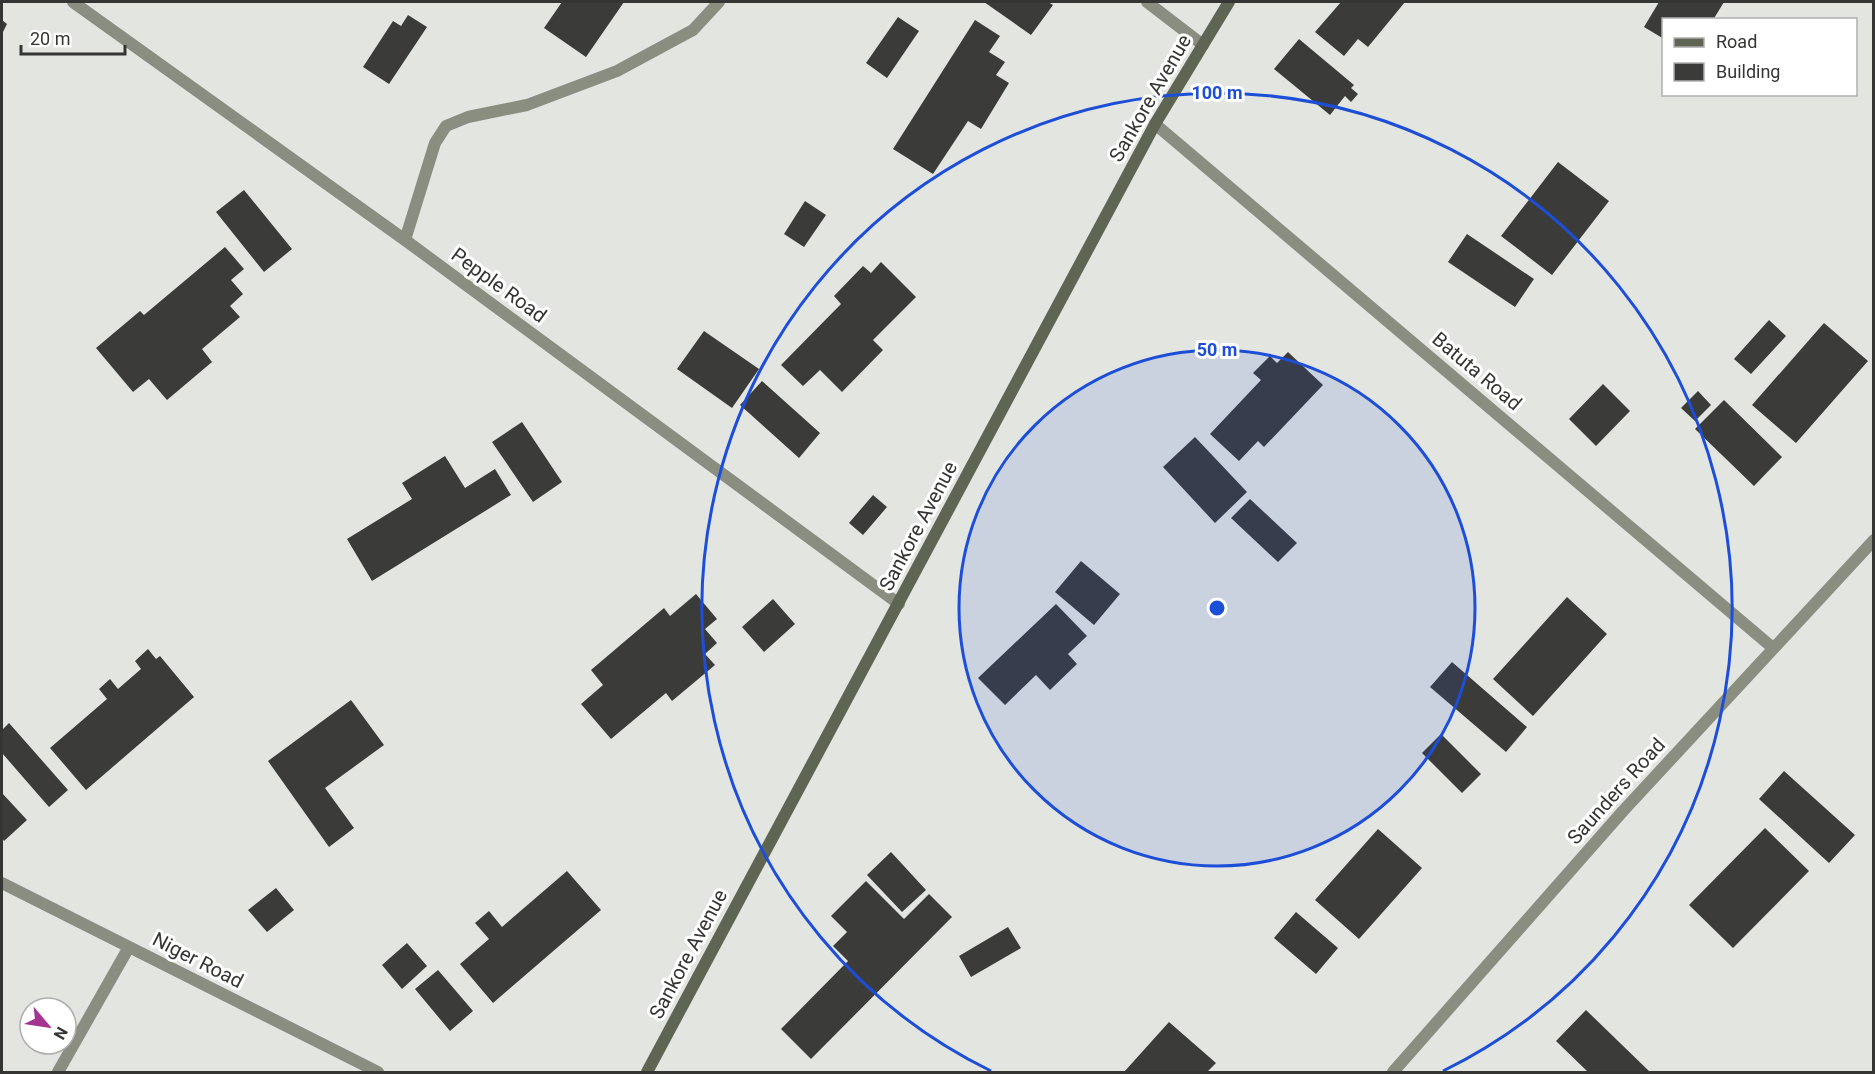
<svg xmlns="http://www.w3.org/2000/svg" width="1875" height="1074" viewBox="0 0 1875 1074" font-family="Roboto,sans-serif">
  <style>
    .building { fill: #3b3c3a }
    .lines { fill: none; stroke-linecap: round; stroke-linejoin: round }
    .street { stroke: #898e81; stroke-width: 12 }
    .secondary { stroke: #5e6552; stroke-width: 12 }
    .ring { fill: none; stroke: #1d4ed8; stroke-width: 3 }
    .labels { text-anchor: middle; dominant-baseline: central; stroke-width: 6; stroke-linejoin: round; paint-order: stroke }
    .street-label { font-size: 20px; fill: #353534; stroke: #fff }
    .centre { fill: #1d4ed8; stroke: #fff; stroke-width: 3 }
    .ring-label { font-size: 18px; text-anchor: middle; font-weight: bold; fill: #1d4ed8; stroke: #fff; stroke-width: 6; stroke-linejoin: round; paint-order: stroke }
  </style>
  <rect width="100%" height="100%" fill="#e3e5e1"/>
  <path class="building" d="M562,2H624L586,57L544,28Z
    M984,2H1048L1053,5L1031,35Z
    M1341,2H1405L1368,47L1358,39L1344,56L1315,32Z
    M1659,2H1724L1713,20H1664V39L1644,27Z
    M408,15L427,27L389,84L363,67L393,21L401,26Z
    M898,17L919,31L887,78L866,63Z
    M2,20L7,24L2,34Z
    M975,20L1000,36L989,52L1005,62L996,75L1009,83L981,129L968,121L933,174L893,149Z
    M1299,39L1354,85L1351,88L1358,94L1351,102L1345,96L1330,115L1274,69Z
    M1558,162L1609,201L1552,275L1501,236Z
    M244,190L292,249L264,272L216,212Z
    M805,201L826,215L804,247L784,234Z
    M1467,234L1534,279L1515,307L1448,262Z
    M225,247L244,269L231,280L243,294L230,306L240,317L202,349L212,362L167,400L149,379L133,392L96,348L140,311L144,315Z
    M881,262L916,297L873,340L883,350L842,392L820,370L803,386L781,365L841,304L834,296L863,266L871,273Z
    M1769,320L1786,336L1751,374L1734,359Z
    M1824,323L1868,361L1796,443L1752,405Z
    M704,331L759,369L732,408L677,369Z
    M1288,352L1323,385L1264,447L1258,441L1239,461L1210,434L1261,380L1253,373L1270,356L1277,363Z
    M762,381L820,433L799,458L740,405Z
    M1603,384L1630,411L1596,446L1569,419Z
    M1698,391L1711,405L1695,421L1681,408Z
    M1724,400L1782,457L1754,486L1695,429Z
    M522,422L562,482L533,502L492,442Z
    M1195,437L1247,492L1215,523L1163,467Z
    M445,456L465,488L495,469L511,495L372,581L347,539L412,499L402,483Z
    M873,495L887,507L863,535L849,523Z
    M1250,499L1297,543L1278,562L1231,518Z
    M1081,561L1120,594L1094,625L1055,592Z
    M696,594L717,619L705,629L717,643L705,654L715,665L672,701L666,693L611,739L581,704L603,685L591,670L664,608L670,616Z
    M1567,597L1607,634L1533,716L1493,679Z
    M773,599L795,624L764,652L742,627Z
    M1056,604L1087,636L1068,654L1077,664L1050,690L1036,675L1005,705L978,678Z
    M148,649L156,659L160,656L194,697L86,790L50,748L107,699L99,689L110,679L118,689L141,669L135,661Z
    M1452,662L1527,727L1506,752L1430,687Z
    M351,700L384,745L325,788L354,828L329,847L268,761Z
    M9,723L68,790L49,807L2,753V730Z
    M1441,734L1481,774L1462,793L1422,753Z
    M1784,771L1855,835L1829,863L1759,799Z
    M2,793L27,820L4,841L2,838Z
    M1765,828L1809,871L1733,948L1689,905Z
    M1378,829L1422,868L1359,939L1315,900Z
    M891,852L926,890L902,912L867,875Z
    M567,871L601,910L493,1003L460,964L489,939L475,923L489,911L502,927Z
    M866,881L904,919L929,894L952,917L811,1059L781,1029L848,961L833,946L847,932L831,916Z
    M276,888L294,910L267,932L248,910Z
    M1296,912L1338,948L1316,974L1274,938Z
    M1008,927L1021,948L971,977L959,956Z
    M407,943L427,966L402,989L382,965Z
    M438,970L473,1011L450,1031L415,989Z
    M1586,1010L1650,1072H1588L1556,1041Z
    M1169,1022L1216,1063L1207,1072H1124Z"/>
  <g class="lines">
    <path class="street" d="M73,2L405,240L899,604
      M1147,2L1203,45
      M1155,124L1773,648
      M405,240L435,143L446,126L468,117L527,105L617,71L693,30L719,2
      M2,883L378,1072
      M58,1072L129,947
      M1393,1072L1623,811L1874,540"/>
    <path class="secondary" d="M647,1072L1155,124L1229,2"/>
  </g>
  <circle cx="1217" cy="608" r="258" fill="#1d4ed8" fill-opacity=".12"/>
  <g class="ring">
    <circle cx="1217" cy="608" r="258"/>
    <path d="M991 1071A515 515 0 1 1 1443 1071"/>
  </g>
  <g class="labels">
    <g class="street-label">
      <text transform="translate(1150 98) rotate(-60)">Sankore Avenue</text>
      <text transform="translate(499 285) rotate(36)">Pepple Road</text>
      <text transform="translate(1477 371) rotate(40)">Batuta Road</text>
      <text transform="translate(918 526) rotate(-62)">Sankore Avenue</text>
      <text transform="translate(1616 791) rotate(-48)">Saunders Road</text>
      <text transform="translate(688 954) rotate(-62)">Sankore Avenue</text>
      <text transform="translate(198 960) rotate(27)">Niger Road</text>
    </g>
  </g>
  <circle cx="1217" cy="608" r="9" class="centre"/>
  <g class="ring-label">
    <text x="1217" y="99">100 m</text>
    <text x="1217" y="356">50 m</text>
  </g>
  <rect width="1875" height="1074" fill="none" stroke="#353534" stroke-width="6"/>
  <rect x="1662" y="18" width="195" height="78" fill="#ffffff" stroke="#aeaeae" stroke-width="1.5"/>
  <rect x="1674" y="38" width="30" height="9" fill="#5e6552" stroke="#aeaeae" stroke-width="1.5"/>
  <text x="1716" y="48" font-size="18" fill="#353534">Road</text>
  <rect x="1674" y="63" width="30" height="18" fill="#3b3c3a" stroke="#aeaeae" stroke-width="1.5"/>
  <text x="1716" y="78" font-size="18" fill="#353534">Building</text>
  <g transform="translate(48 1026) rotate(119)"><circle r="28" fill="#ffffff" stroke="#aeaeae" stroke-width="1.5"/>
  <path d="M0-4.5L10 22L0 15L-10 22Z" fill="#a33492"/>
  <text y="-9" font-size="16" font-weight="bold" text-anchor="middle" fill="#353534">N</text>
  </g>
  <path d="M21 45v9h104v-9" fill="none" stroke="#353534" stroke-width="3"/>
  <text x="30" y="45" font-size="18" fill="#353534" stroke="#ffffff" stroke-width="4.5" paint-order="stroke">20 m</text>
</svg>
